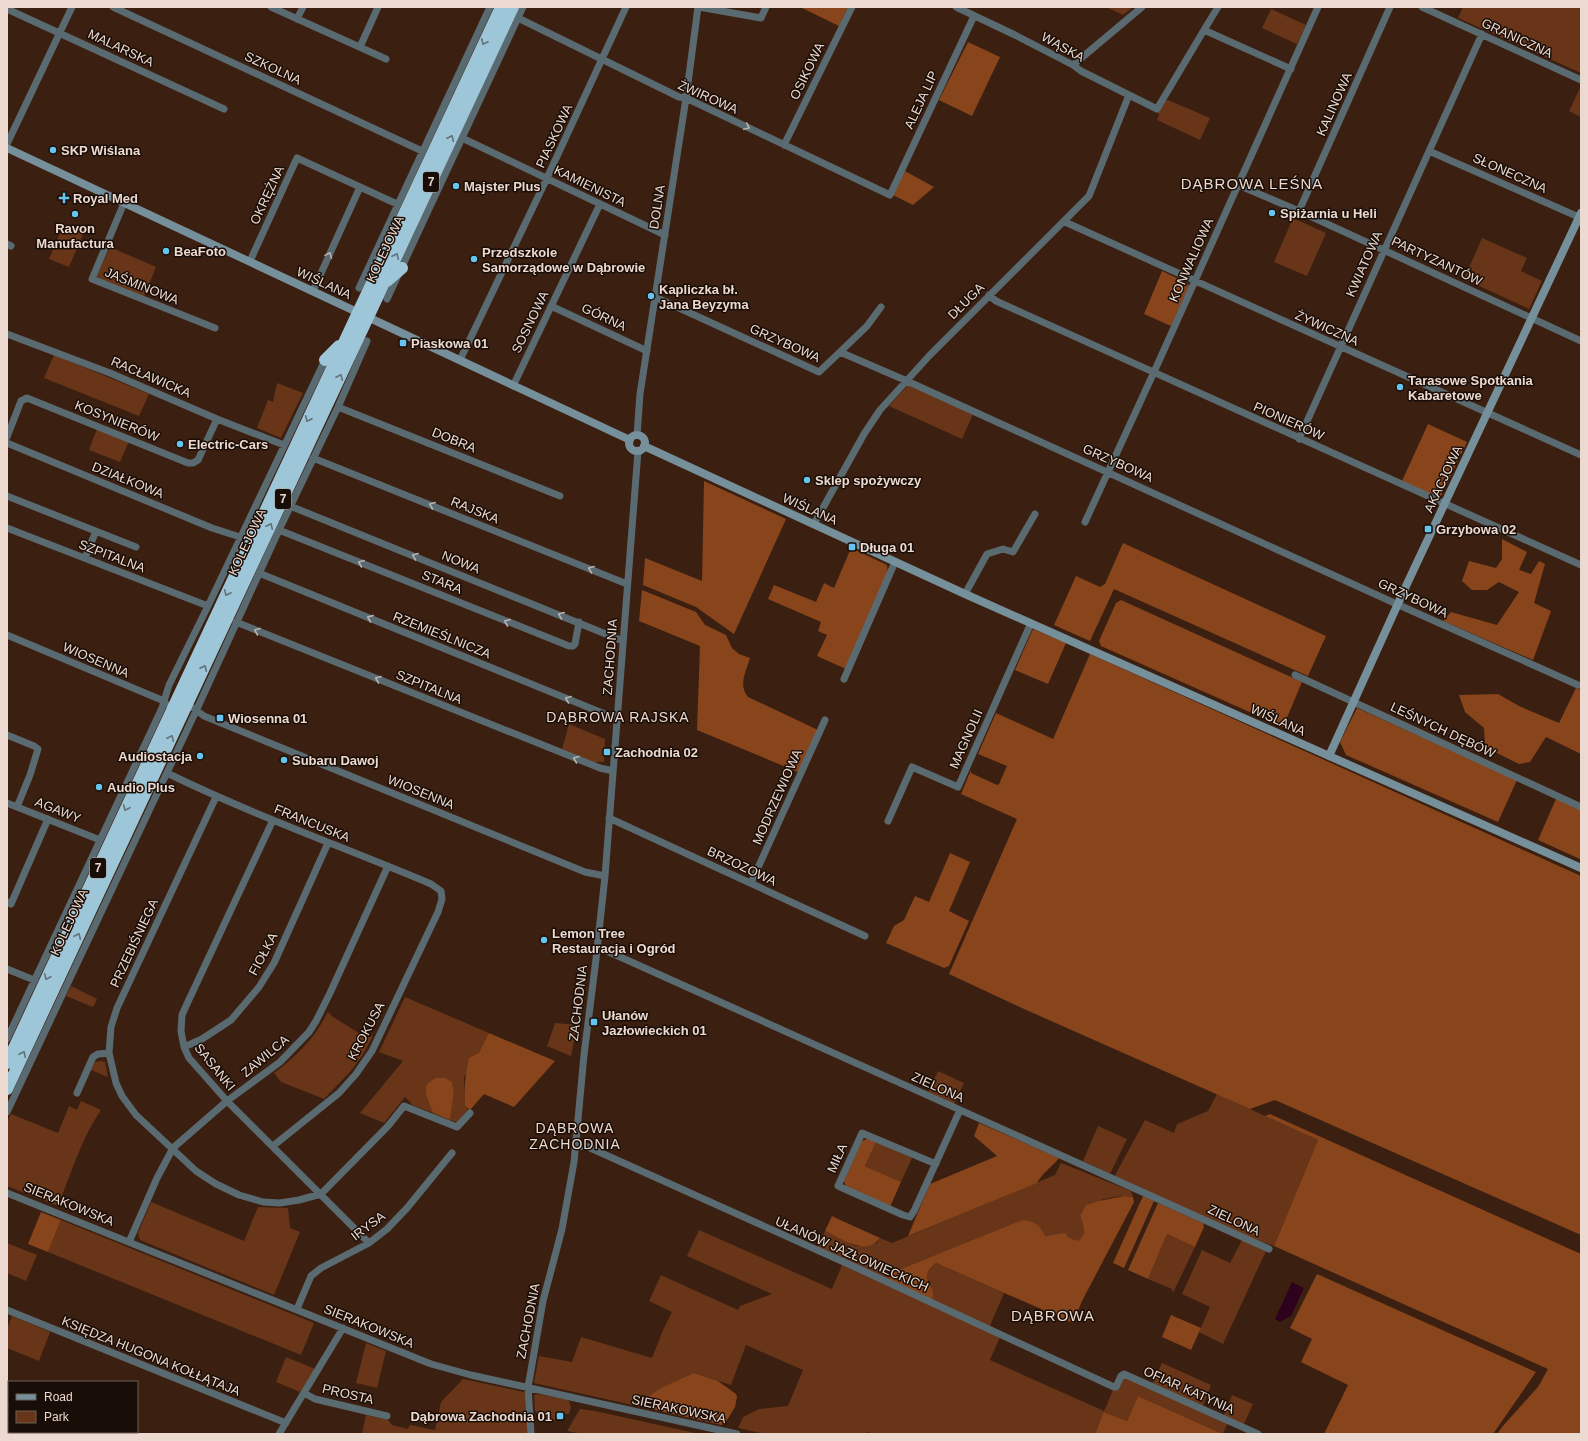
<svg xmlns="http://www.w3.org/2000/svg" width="1588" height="1441" viewBox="0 0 1588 1441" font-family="Helvetica,sans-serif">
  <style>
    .green { fill: #683518 }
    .forest { fill: #88451c }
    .water { fill: #2e021d }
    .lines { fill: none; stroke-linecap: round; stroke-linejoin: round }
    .street { stroke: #5a6a71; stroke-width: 7 }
    .secondary { stroke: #758f9b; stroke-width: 8 }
    .highway { stroke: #9dc6d9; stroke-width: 12 }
    .oneway { stroke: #62737a }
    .oneway2 { stroke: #b9b2ae }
    .poi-dot { fill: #65c5ee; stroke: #190d07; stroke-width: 1.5 }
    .labels { text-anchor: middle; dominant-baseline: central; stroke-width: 3; stroke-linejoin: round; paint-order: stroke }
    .shield { fill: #190d07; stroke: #ad9c93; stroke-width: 1 }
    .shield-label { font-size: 12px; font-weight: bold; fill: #ecd9cf }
    .street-label { font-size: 13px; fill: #ecd9cf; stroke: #190d07 }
    .poi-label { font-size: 13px; font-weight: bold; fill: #ecd9cf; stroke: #190d07; text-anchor: start }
    .neighbourhood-label { font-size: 14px; letter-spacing: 1px; fill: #ecd9cf; stroke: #190d07 }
    .quarter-label { font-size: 15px; letter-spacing: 1px; fill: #ecd9cf; stroke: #190d07 }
  </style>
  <rect width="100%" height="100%" fill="#3b1f10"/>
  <path class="green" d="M1106,7H1133L1123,15Z
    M1463,7H1581V73L1458,18Z
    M1271,9L1306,25L1297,44L1262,28Z
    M1581,86V117L1569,111Z
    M1168,100L1210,118L1200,140L1157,120L1159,115L1158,112L1164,101Z
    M1293,218L1326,233L1307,276L1274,262Z
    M63,226L83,234L69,267L49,259Z
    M1482,238L1527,258L1521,271L1542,281L1529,309L1464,279Z
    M110,247L156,267L144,297L99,279L97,276Z
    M54,355L149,394L139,416L44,378Z
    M277,383L303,393L281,438L257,428L268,400L273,402Z
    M908,385L973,414L962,439L889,406Z
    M97,429L129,441L120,462L89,450Z
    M569,724L605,739L604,762H594L562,749Z
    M71,986L97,999L93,1007L66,996Z
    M405,997L489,1033L485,1044L464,1077L465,1106L468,1109L457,1122L450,1120L454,1093L452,1082L427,1099L431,1106L433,1113L412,1105L410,1102L405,1097L384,1123L360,1113L403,1061L379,1052Z
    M328,1012L333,1017L367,1038L373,1036L362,1056L350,1072L324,1099L281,1082L274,1073C298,1055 314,1039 328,1012Z
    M555,1023L577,1025L571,1056L547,1046Z
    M101,1061L105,1062L108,1077L91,1070L95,1062Z
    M938,1071L964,1083L954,1104L928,1092Z
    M1217,1094L1318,1140L1274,1246L1246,1236L1114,1177L1145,1120L1174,1133L1177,1124L1208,1111Z
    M81,1101L101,1110C81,1139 71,1174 58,1206L7,1186V1122L11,1114L58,1133L69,1106L77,1110Z
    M1098,1126L1127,1139L1110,1174L1083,1161Z
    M876,1142L912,1158L901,1182L865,1166Z
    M1061,1163L1131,1191L1133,1197C1119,1194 1099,1200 1086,1205L1080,1215C1083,1226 1088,1234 1078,1242C1068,1237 1056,1234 1045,1236L1022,1220L891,1273L889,1280L817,1248L825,1231L856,1246L877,1243L880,1238L892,1243L1055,1175Z
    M151,1202L244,1241L258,1207L288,1208L290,1228L300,1232L274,1295L140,1240L138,1233Z
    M61,1220L314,1323L301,1355L48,1252Z
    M699,1230L832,1289L842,1265L1000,1337L990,1360L1104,1411C1110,1401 1113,1381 1125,1376L1228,1422L1223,1434L1138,1396L1127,1421L1105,1412L1095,1434H872L867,1432L866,1434H765L738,1428L743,1417L759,1409L788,1406L803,1370L746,1345L731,1385L694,1373L640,1402L637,1406L534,1383L539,1356L572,1362L581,1337L652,1358L663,1330L672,1312L649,1301L661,1275L738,1310L740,1306L772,1294L687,1256Z
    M1167,1234L1195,1247L1173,1293L1172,1289L1148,1279Z
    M1242,1240L1266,1251L1223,1344L1199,1332L1210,1307L1182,1294L1202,1250L1230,1263Z
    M7,1243L37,1255L26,1281L7,1273Z
    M936,1263L1004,1293L989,1328L932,1300V1287L926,1275L928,1271Z
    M12,1316L50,1332L39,1361L7,1348V1329Z
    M366,1343L386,1351L377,1388L356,1383Z
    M286,1357L315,1369L300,1392L276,1382Z
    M1162,1363L1211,1385L1202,1408L1152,1385Z
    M463,1379L524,1392L526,1395L529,1434H362L366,1415L388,1420L392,1425L408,1429L410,1425L435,1430L441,1402Z
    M537,1394L565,1399L569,1401L571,1407L569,1414H565L555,1417V1420H554L539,1417L535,1410L534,1395Z
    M1232,1395L1253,1404L1243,1426L1223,1417Z
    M580,1409L595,1411L700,1434H583L567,1431Z"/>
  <path class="forest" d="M800,7H848L839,26Z
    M968,42L1000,57L972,116L939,100Z
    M905,171L934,187L913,205L893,195Z
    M1162,271L1187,283L1189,286L1171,326L1144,314Z
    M1428,424L1467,442L1440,498L1402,481Z
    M704,481L786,519L734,634L696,607L643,585L645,558L702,581Z
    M1502,539L1527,552L1519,570L1531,574L1539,561L1545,564L1534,603L1551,611L1533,660L1443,621L1451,612L1497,625L1519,592L1499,582L1487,590H1472L1462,581L1469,561L1496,568L1502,559Z
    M1123,543L1326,636L1308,676L1114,589L1090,641L1054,625L1076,576L1100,587L1105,584Z
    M851,548L887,565L888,574L846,669L817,656L827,635L818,631L821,622L768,599L774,585L816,602L824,583L834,588Z
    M642,590L696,612L705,625L726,635L732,648L739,654L750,658C746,672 738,685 748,697L818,730L798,772L697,730L700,646L639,621Z
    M1121,600L1302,682L1283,727L1101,646L1099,641L1116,603Z
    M1033,629L1066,643L1048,684L1015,670Z
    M1090,654L1581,876V1235L1275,1100L1250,1109L1024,1009L949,974L1017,819L961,794L971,770V773L997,785L999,784L1007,766L978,754L996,713L1053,739Z
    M1576,688L1581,690V754L1546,737L1530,762L1519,764L1485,747L1484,728L1465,712L1459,695L1498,694L1519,706L1559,723Z
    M1357,708L1517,780L1498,822L1346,755L1340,742Z
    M1556,799L1581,810V856L1580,859L1538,840Z
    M950,853L970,862L949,911L969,921L949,966L944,968L886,943L894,926L904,920L915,896L929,902Z
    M489,1033L555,1061L514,1107L484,1094L470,1110L465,1106C464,1089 465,1075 469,1058L479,1053Z
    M437,1078H445L452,1082L454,1093L450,1120L433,1113C429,1100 417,1085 437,1078Z
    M1270,1114L1581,1254V1434H1497L1502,1427L1538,1387L1548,1369L1274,1246L1318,1140L1265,1116Z
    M979,1123L1059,1158C1052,1167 1042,1173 1037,1183L908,1236L930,1184L997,1156L974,1136Z
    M869,1138L876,1142L865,1166L901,1182L890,1207L846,1187L844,1181L862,1141Z
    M1125,1196L1133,1197L1134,1202L1082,1301L1073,1323L936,1263C915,1280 938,1282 932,1300L889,1280L891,1273L1022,1220C1036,1222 1039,1224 1045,1236L1065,1233L1069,1238L1078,1241C1088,1234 1083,1226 1080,1215L1086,1205L1098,1201Z
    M1143,1196L1154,1201L1124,1268L1113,1263Z
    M1158,1203L1203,1223L1204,1227L1195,1247L1167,1234L1148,1279L1128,1270Z
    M41,1212L61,1220L48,1252L28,1244Z
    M832,1216L838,1219L880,1238C866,1257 841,1238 825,1231Z
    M1317,1274L1536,1372L1493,1434H1324L1348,1385L1301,1362L1312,1339L1290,1328Z
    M1171,1315L1201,1328L1191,1350L1162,1337Z
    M694,1373L718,1381L736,1394L737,1397L735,1407L727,1420L722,1425L637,1406L640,1402L661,1388Z
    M1138,1396L1223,1434H1095L1104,1412L1127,1421Z"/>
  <path class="water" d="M1292,1282L1304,1288L1291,1316L1280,1322L1275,1319Z"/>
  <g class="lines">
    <path class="street" d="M113,7L422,151
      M271,7L386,59
      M699,7L761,18L766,7
      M956,7L1015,35L1073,65L1081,71L1157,109L1204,30L1291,69
      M1422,7L1581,80
      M7,9L224,109
      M518,18L679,97L686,98L890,195L974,16
      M297,19L303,7
      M1204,30L1218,7
      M360,47L378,7
      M1073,65L1142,7
      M462,138L665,235
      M7,144L72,7
      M784,145L852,7
      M1429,151L1581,218
      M1238,185L1299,211L1581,341
      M124,203L92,279L215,328
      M1299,211L1390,7
      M1065,222L1581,455
      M7,244L11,246
      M250,261L297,158L397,204
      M359,288L490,7
      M313,291L360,187
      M989,295L996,301L1581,565
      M655,297L819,372L840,352L907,381L1401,606L1578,685
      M387,299L523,7
      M551,306L647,351
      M7,334L110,373L217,419L284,445
      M840,352L867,326L881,307
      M460,360L547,178L626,7
      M513,386L600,204
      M338,407L560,496
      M637,435L640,394L686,98L698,7
      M7,437L21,401L27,398L188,463H193L198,460L217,419
      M1299,439L1482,34
      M7,443L212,528L240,537
      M313,458L627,584
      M7,496L136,547
      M290,506L623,641
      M1085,522L1154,372L1318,7
      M814,524L864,434L880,410L929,356L1089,196L1129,95
      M7,528L208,606
      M279,530L569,646H573L575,644L579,622
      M85,558L96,531
      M259,573L617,719
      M965,594L987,554L1003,549L1013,552L1035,514
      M236,622L600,768L613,771
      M7,635L164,701L166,704
      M1295,675L1581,807
      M844,679L895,562
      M193,708L204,716L585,872L605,876
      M7,735L34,746L38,749L30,775L17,807
      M167,773C253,815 343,847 431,884L441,891L442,899L438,912L372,1051L356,1074L339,1093L273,1146
      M7,803L100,840
      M609,818L865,936
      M273,820L186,1006L182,1015L181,1031L184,1047L189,1058L227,1101L369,1243
      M888,821L912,767L958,787L1031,623
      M751,883L825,720
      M7,902L11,904L48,819
      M598,947L1269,1249
      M7,969L34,980
      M7,1039L162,708L169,685L208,606L325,360
      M184,1047L202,1039L231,1020L259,987L274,963L328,843
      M109,1053L116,1083L122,1096L136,1115L196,1171L216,1184L239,1195L263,1202L280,1203L299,1200L321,1194L388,1126L404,1106L457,1127L470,1113
      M77,1093L93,1057L98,1054L109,1053L111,1027L117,1008L216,797
      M7,1112L196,711L279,530L338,407L367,341
      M576,1145L588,1147L857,1268L1114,1387H1116L1121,1376L1124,1374L1258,1434
      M936,1164L862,1133L838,1186L903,1215L910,1217L914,1211L960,1110
      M7,1193L431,1364L471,1375L737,1434
      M129,1242L157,1178L173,1148L227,1101L280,1062L309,1032L316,1021L330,993L388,866
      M297,1309L311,1276L321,1268L369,1243L387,1229L407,1208L452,1153
      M7,1310L286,1423
      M304,1393L315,1399L387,1416
      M279,1434L343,1328
      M531,1434L528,1387L530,1376L543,1301L562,1229L574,1162L584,1055L596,959L605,876L638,451"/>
    <path class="secondary" d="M7,148L630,440
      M629 443a8 8 0 1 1 16 0a8 8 0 1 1-16 0Z
      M644,446L965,594L1581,868
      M1329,756L1406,586L1581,213"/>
    <path class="highway" d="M387,281L402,268
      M325,360L339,346
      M7,1063L501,7
      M7,1089L513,7"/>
  </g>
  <defs><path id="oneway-chevron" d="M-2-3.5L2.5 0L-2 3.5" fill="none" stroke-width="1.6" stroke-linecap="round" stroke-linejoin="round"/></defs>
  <g class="oneway">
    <use href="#oneway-chevron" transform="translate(484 42) rotate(115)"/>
    <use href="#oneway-chevron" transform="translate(451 138) rotate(-65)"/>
    <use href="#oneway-chevron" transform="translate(396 256) rotate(-65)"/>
    <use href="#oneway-chevron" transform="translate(340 377) rotate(-65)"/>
    <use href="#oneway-chevron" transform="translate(308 419) rotate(115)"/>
    <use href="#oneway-chevron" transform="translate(270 526) rotate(-65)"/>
    <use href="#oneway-chevron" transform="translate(227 593) rotate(115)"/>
    <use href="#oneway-chevron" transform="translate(204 668) rotate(-65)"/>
    <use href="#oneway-chevron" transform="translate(171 738) rotate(-65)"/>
    <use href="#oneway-chevron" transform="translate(126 808) rotate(115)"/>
    <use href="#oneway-chevron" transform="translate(78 936) rotate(-65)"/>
    <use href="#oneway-chevron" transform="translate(47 977) rotate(115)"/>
    <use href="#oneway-chevron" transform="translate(23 1054) rotate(-65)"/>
  </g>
  <g class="oneway2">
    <use href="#oneway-chevron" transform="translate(747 127) rotate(25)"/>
    <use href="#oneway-chevron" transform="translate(329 255) rotate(-66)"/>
    <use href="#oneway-chevron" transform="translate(432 505) rotate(-158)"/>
    <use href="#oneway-chevron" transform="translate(415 556) rotate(-158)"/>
    <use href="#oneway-chevron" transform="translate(361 563) rotate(-158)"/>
    <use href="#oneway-chevron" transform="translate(591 569) rotate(-158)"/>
    <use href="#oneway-chevron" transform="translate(561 615) rotate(-158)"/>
    <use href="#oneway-chevron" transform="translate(370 618) rotate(-158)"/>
    <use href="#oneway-chevron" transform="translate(507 622) rotate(-158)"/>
    <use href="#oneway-chevron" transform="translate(257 631) rotate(-158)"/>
    <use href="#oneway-chevron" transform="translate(378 679) rotate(-158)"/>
    <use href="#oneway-chevron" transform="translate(568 699) rotate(-158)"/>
    <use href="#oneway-chevron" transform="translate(576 759) rotate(-158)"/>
  </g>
  <g class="poi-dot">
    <circle cx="53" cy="150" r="4"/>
    <circle cx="456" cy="186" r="4"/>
    <path d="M62 192h4v4h4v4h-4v4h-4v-4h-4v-4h4z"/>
    <circle cx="1272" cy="213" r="4"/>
    <circle cx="75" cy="214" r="4"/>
    <circle cx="166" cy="251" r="4"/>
    <circle cx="474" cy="259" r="4"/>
    <circle cx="651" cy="296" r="4"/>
    <rect x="399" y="339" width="8" height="8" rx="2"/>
    <circle cx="1400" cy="387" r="4"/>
    <circle cx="180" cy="444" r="4"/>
    <circle cx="807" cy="480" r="4"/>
    <rect x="1424" y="525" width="8" height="8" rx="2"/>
    <rect x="848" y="543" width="8" height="8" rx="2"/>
    <rect x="216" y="714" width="8" height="8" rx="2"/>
    <rect x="603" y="748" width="8" height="8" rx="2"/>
    <circle cx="200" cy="756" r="4"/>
    <circle cx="284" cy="760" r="4"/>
    <circle cx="99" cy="787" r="4"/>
    <circle cx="544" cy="940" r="4"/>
    <rect x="590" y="1018" width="8" height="8" rx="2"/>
    <rect x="556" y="1412" width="8" height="8" rx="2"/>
  </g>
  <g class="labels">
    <g class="shield">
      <rect x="423" y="172" width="16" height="20" rx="3"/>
      <rect x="275" y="489" width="16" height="20" rx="3"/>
      <rect x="90" y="858" width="16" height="20" rx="3"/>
    </g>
    <g class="shield-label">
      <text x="431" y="182">7</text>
      <text x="283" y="499">7</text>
      <text x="98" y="868">7</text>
    </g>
    <g class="street-label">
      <text transform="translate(1517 38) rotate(25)">GRANICZNA</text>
      <text transform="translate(1063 47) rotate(29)">WĄSKA</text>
      <text transform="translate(121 48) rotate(25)">MALARSKA</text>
      <text transform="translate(273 68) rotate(25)">SZKOLNA</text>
      <text transform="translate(807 71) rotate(-64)">OSIKOWA</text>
      <text transform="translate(708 97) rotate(24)">ŻWIROWA</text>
      <text transform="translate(921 100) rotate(-65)">ALEJA LIP</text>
      <text transform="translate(1334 104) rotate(-66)">KALINOWA</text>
      <text transform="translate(554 136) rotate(-65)">PIASKOWA</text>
      <text transform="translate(1510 173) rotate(24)">SŁONECZNA</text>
      <text transform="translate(590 186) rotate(26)">KAMIENISTA</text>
      <text transform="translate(267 195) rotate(-65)">OKRĘŻNA</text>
      <text transform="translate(657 207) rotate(-81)">DOLNA</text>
      <text transform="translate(385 249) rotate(-65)">KOLEJOWA</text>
      <text transform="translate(1191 260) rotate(-66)">KONWALIOWA</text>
      <text transform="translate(1437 261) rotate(25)">PARTYZANTÓW</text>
      <text transform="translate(1364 264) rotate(-66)">KWIATOWA</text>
      <text transform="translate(324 283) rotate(25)">WIŚLANA</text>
      <text transform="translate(142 286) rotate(22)">JAŚMINOWA</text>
      <text transform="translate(966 301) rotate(-45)">DŁUGA</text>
      <text transform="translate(604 317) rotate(25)">GÓRNA</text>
      <text transform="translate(530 322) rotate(-64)">SOSNOWA</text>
      <text transform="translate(1327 328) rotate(24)">ŻYWICZNA</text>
      <text transform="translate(785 343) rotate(24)">GRZYBOWA</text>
      <text transform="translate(151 377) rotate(23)">RACŁAWICKA</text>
      <text transform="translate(117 421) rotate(22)">KOSYNIERÓW</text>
      <text transform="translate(1289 421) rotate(24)">PIONIERÓW</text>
      <text transform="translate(454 440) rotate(22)">DOBRA</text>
      <text transform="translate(1118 463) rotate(24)">GRZYBOWA</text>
      <text transform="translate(1443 479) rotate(-65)">AKACJOWA</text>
      <text transform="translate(128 480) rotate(22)">DZIAŁKOWA</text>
      <text transform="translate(810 509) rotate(24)">WIŚLANA</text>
      <text transform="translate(475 510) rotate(22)">RAJSKA</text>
      <text transform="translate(247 542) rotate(-65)">KOLEJOWA</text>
      <text transform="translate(112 556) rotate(21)">SZPITALNA</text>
      <text transform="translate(461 562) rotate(22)">NOWA</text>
      <text transform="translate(442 582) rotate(22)">STARA</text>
      <text transform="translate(1413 598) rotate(25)">GRZYBOWA</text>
      <text transform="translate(442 635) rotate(22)">RZEMIEŚLNICZA</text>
      <text transform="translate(610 657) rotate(-86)">ZACHODNIA</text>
      <text transform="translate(96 660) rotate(23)">WIOSENNA</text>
      <text transform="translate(429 687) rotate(22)">SZPITALNA</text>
      <text transform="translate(1278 720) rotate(24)">WIŚLANA</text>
      <text transform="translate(1443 730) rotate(25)">LEŚNYCH DĘBÓW</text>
      <text transform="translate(966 739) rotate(-66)">MAGNOLII</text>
      <text transform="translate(421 792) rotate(22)">WIOSENNA</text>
      <text transform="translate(777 797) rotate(-66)">MODRZEWIOWA</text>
      <text transform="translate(58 810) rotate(22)">AGAWY</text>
      <text transform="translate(312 823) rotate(22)">FRANCUSKA</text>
      <text transform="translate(742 866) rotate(25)">BRZOZOWA</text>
      <text transform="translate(69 922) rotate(-65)">KOLEJOWA</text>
      <text transform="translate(134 943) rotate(-65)">PRZEBIŚNIEGA</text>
      <text transform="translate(263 954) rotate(-62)">FIOŁKA</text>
      <text transform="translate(578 1003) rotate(-83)">ZACHODNIA</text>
      <text transform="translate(366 1031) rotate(-62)">KROKUSA</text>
      <text transform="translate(265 1056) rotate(-40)">ZAWILCA</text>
      <text transform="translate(215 1067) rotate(51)">SASANKI</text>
      <text transform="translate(938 1087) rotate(24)">ZIELONA</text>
      <text transform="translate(837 1158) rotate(-66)">MIŁA</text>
      <text transform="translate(69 1204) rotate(22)">SIERAKOWSKA</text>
      <text transform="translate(1234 1220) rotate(25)">ZIELONA</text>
      <text transform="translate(368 1226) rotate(-37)">IRYSA</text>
      <text transform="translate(852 1254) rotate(24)">UŁANÓW JAZŁOWIECKICH</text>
      <text transform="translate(528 1321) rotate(-79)">ZACHODNIA</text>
      <text transform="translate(369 1326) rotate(22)">SIERAKOWSKA</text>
      <text transform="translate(151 1356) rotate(22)">KSIĘDZA HUGONA KOŁŁĄTAJA</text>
      <text transform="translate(1189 1390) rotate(24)">OFIAR KATYNIA</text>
      <text transform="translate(348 1394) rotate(13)">PROSTA</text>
      <text transform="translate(679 1409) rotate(12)">SIERAKOWSKA</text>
    </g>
    <g class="poi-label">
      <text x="61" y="150">SKP Wiślana</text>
      <text x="464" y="186">Majster Plus</text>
      <text x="73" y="198">Royal Med</text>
      <text x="1280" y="213">Spiżarnia u Heli</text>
      <text x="75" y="228" text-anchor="middle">Ravon<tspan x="75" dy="15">Manufactura</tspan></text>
      <text x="174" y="251">BeaFoto</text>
      <text x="482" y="252">Przedszkole<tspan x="482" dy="15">Samorządowe w Dąbrowie</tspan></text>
      <text x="659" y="289">Kapliczka bł.<tspan x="659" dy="15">Jana Beyzyma</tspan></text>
      <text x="411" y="343">Piaskowa 01</text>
      <text x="1408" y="380">Tarasowe Spotkania<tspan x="1408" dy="15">Kabaretowe</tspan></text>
      <text x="188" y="444">Electric-Cars</text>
      <text x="815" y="480">Sklep spożywczy</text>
      <text x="1436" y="529">Grzybowa 02</text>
      <text x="860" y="547">Długa 01</text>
      <text x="228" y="718">Wiosenna 01</text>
      <text x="615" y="752">Zachodnia 02</text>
      <text x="192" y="756" text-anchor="end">Audiostacja</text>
      <text x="292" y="760">Subaru Dawoj</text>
      <text x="107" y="787">Audio Plus</text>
      <text x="552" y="933">Lemon Tree<tspan x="552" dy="15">Restauracja i Ogród</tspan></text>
      <text x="602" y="1015">Ułanów<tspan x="602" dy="15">Jazłowieckich 01</tspan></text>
      <text x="552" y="1416" text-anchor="end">Dąbrowa Zachodnia 01</text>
    </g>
    <g class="neighbourhood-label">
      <text x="618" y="717">DĄBROWA RAJSKA</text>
      <text x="575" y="1128">DĄBROWA<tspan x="575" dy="16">ZACHODNIA</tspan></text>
    </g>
    <g class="quarter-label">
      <text x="1252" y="183">DĄBROWA LEŚNA</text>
      <text x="1053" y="1315">DĄBROWA</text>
    </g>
  </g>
  <rect width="1588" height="1441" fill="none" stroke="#ecd9cf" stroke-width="16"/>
  <rect x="8" y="1381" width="130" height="52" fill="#190d07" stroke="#6d5f57"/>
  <rect x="16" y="1394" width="20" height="6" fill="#758f9b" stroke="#6d5f57"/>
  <text x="44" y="1401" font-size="12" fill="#ecd9cf">Road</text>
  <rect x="16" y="1411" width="20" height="12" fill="#683518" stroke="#6d5f57"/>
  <text x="44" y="1421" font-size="12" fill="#ecd9cf">Park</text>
</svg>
